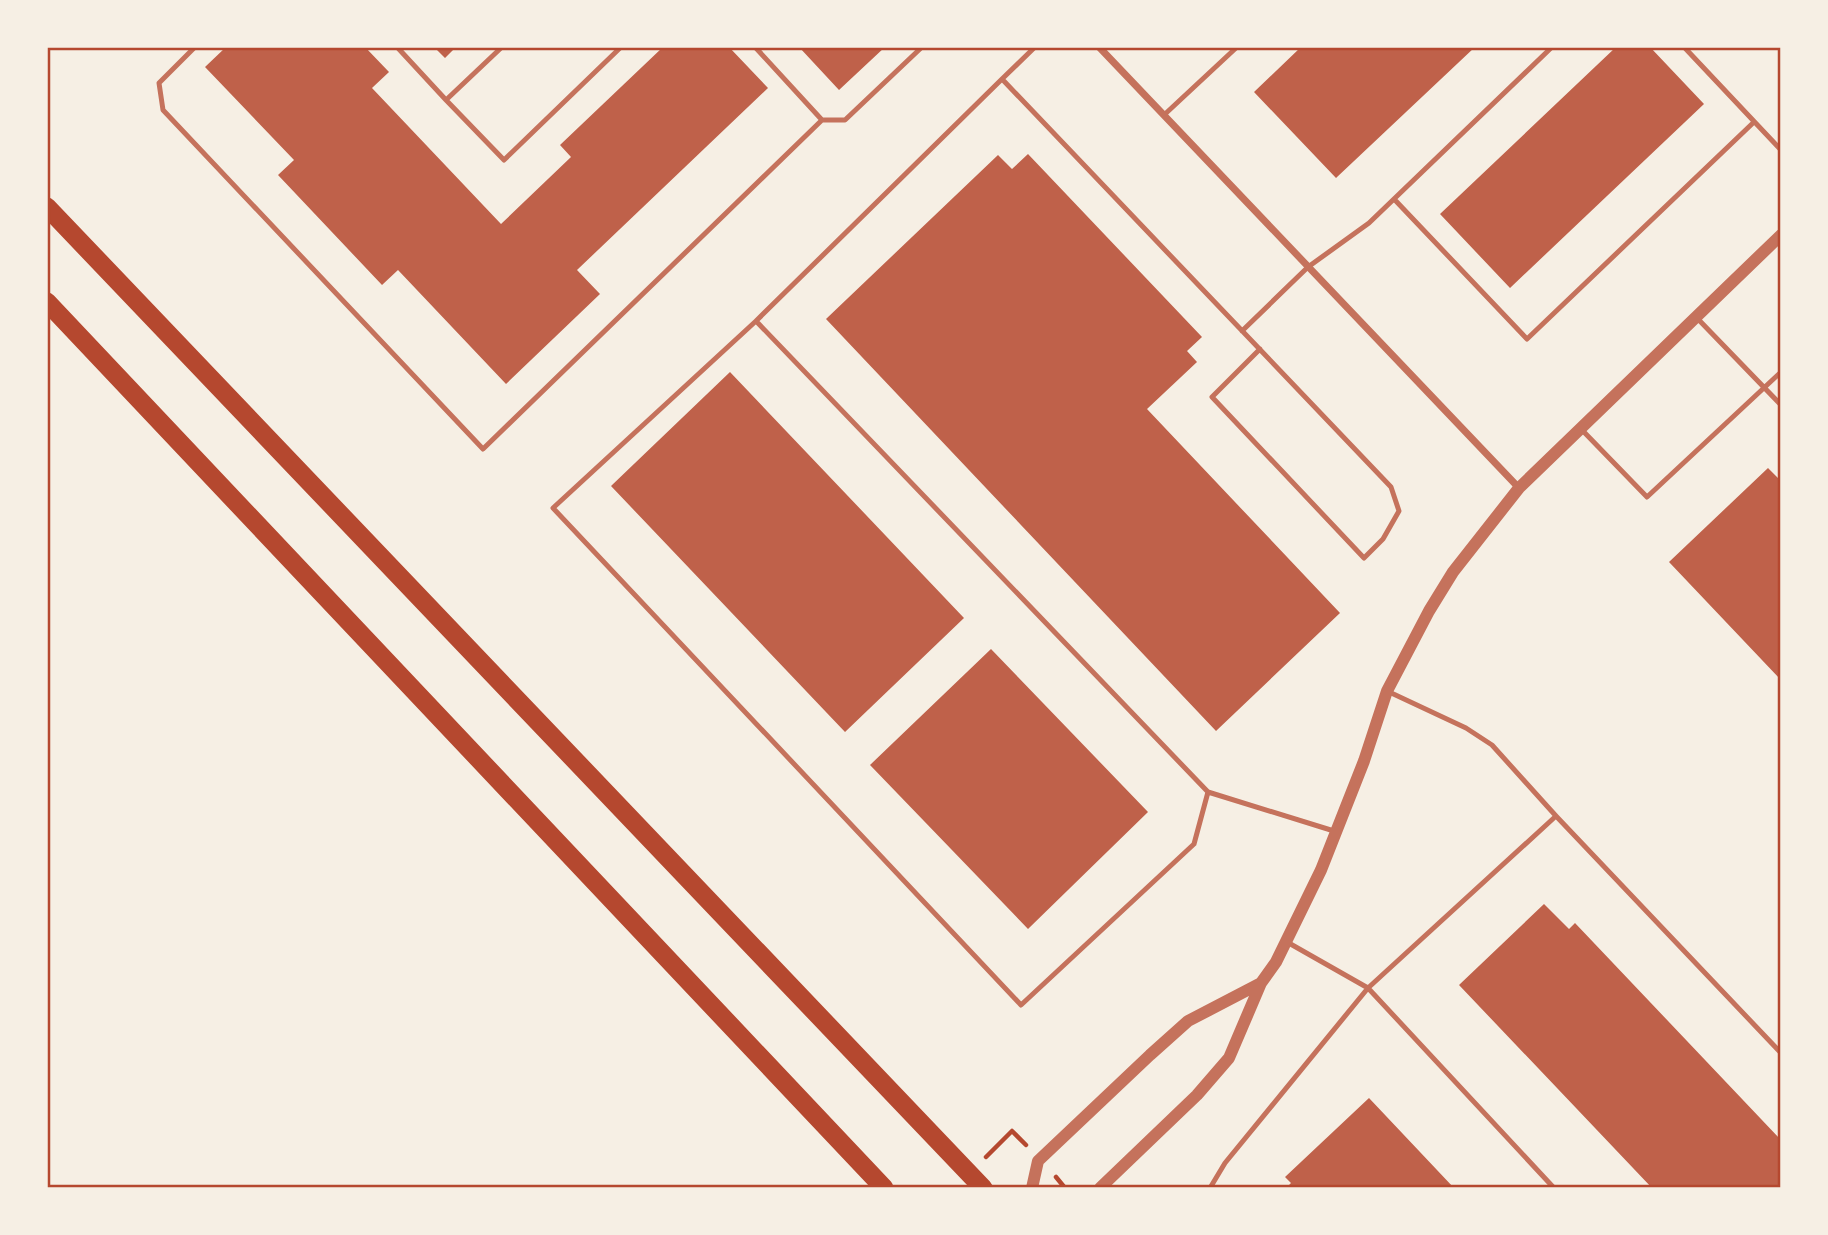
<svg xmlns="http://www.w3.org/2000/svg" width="1828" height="1235" viewBox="0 0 1828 1235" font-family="'Titillium Web',sans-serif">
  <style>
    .building { fill: #bf614a }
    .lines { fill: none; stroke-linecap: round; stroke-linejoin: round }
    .path { stroke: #b5482f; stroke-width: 4.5 }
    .service { stroke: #c5725c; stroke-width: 5 }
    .minor { stroke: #c5725c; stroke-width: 7 }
    .tertiary { stroke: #c5725c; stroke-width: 12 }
    .trunk { stroke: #b5482f; stroke-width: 19 }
    .neatline { fill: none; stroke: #b5482f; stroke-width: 2.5 }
  </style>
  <rect width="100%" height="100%" fill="#f6efe4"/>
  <path class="building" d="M226,47H365L389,72L372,88L501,224L571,157L560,145L663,47H729L768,88L577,270L600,294L506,384L398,270L382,285L278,175L294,160L205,67Z
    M434,47H456L445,58Z
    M799,47H885L839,90Z
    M1301,47H1475L1336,178L1254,92Z
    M1616,47H1650L1704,104L1510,288L1440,214Z
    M1028,154L1202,337L1187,351L1197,362L1147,409L1340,613L1216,731L826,319L998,155L1012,169Z
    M730,372L964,618L845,732L611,486Z
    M1768,468L1781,481V680L1669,562Z
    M991,649L1148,812L1028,929L870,765Z
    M1544,904L1569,929L1575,923L1781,1140V1188H1652L1459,985Z
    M1369,1098L1454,1188H1286L1291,1183L1285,1177Z"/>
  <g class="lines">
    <path class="path" d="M986,1157L1012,1131L1026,1145
      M1056,1177L1065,1188"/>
    <path class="service" d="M195,47L159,83L163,110L483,449L822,120H845L922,47
      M397,47L446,100L502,47
      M755,47L822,120
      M1035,47L1002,79L1391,487L1399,511L1383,539L1364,558L1212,397L1260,349
      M1684,47L1781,150
      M1002,79L756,321L1208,792L1334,831
      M446,100L504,160L621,47
      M1164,115L1237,47
      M1394,199L1527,339L1754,122
      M1696,317L1781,405
      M756,321L553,508L1021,1005L1194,844L1208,792
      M1242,331L1308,267L1369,223L1552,47
      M1582,430L1647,497L1781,372
      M1387,691L1466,728L1492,745L1556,816L1368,988L1554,1188
      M1556,816L1781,1053
      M1210,1188L1225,1163L1368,988L1287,942"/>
    <path class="minor" d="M1099,47L1519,488"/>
    <path class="tertiary" d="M1032,1188L1038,1161L1150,1055L1188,1021L1261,983
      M1100,1188L1197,1095L1229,1058L1261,983L1276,962L1321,870L1364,761L1387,691L1429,611L1453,572L1519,488L1781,235"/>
    <path class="trunk" d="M47,207L983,1188
      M47,302L884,1188"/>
  </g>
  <rect width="1828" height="1235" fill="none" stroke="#f6efe4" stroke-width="98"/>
  <rect x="49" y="49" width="1730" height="1137" class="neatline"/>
</svg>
